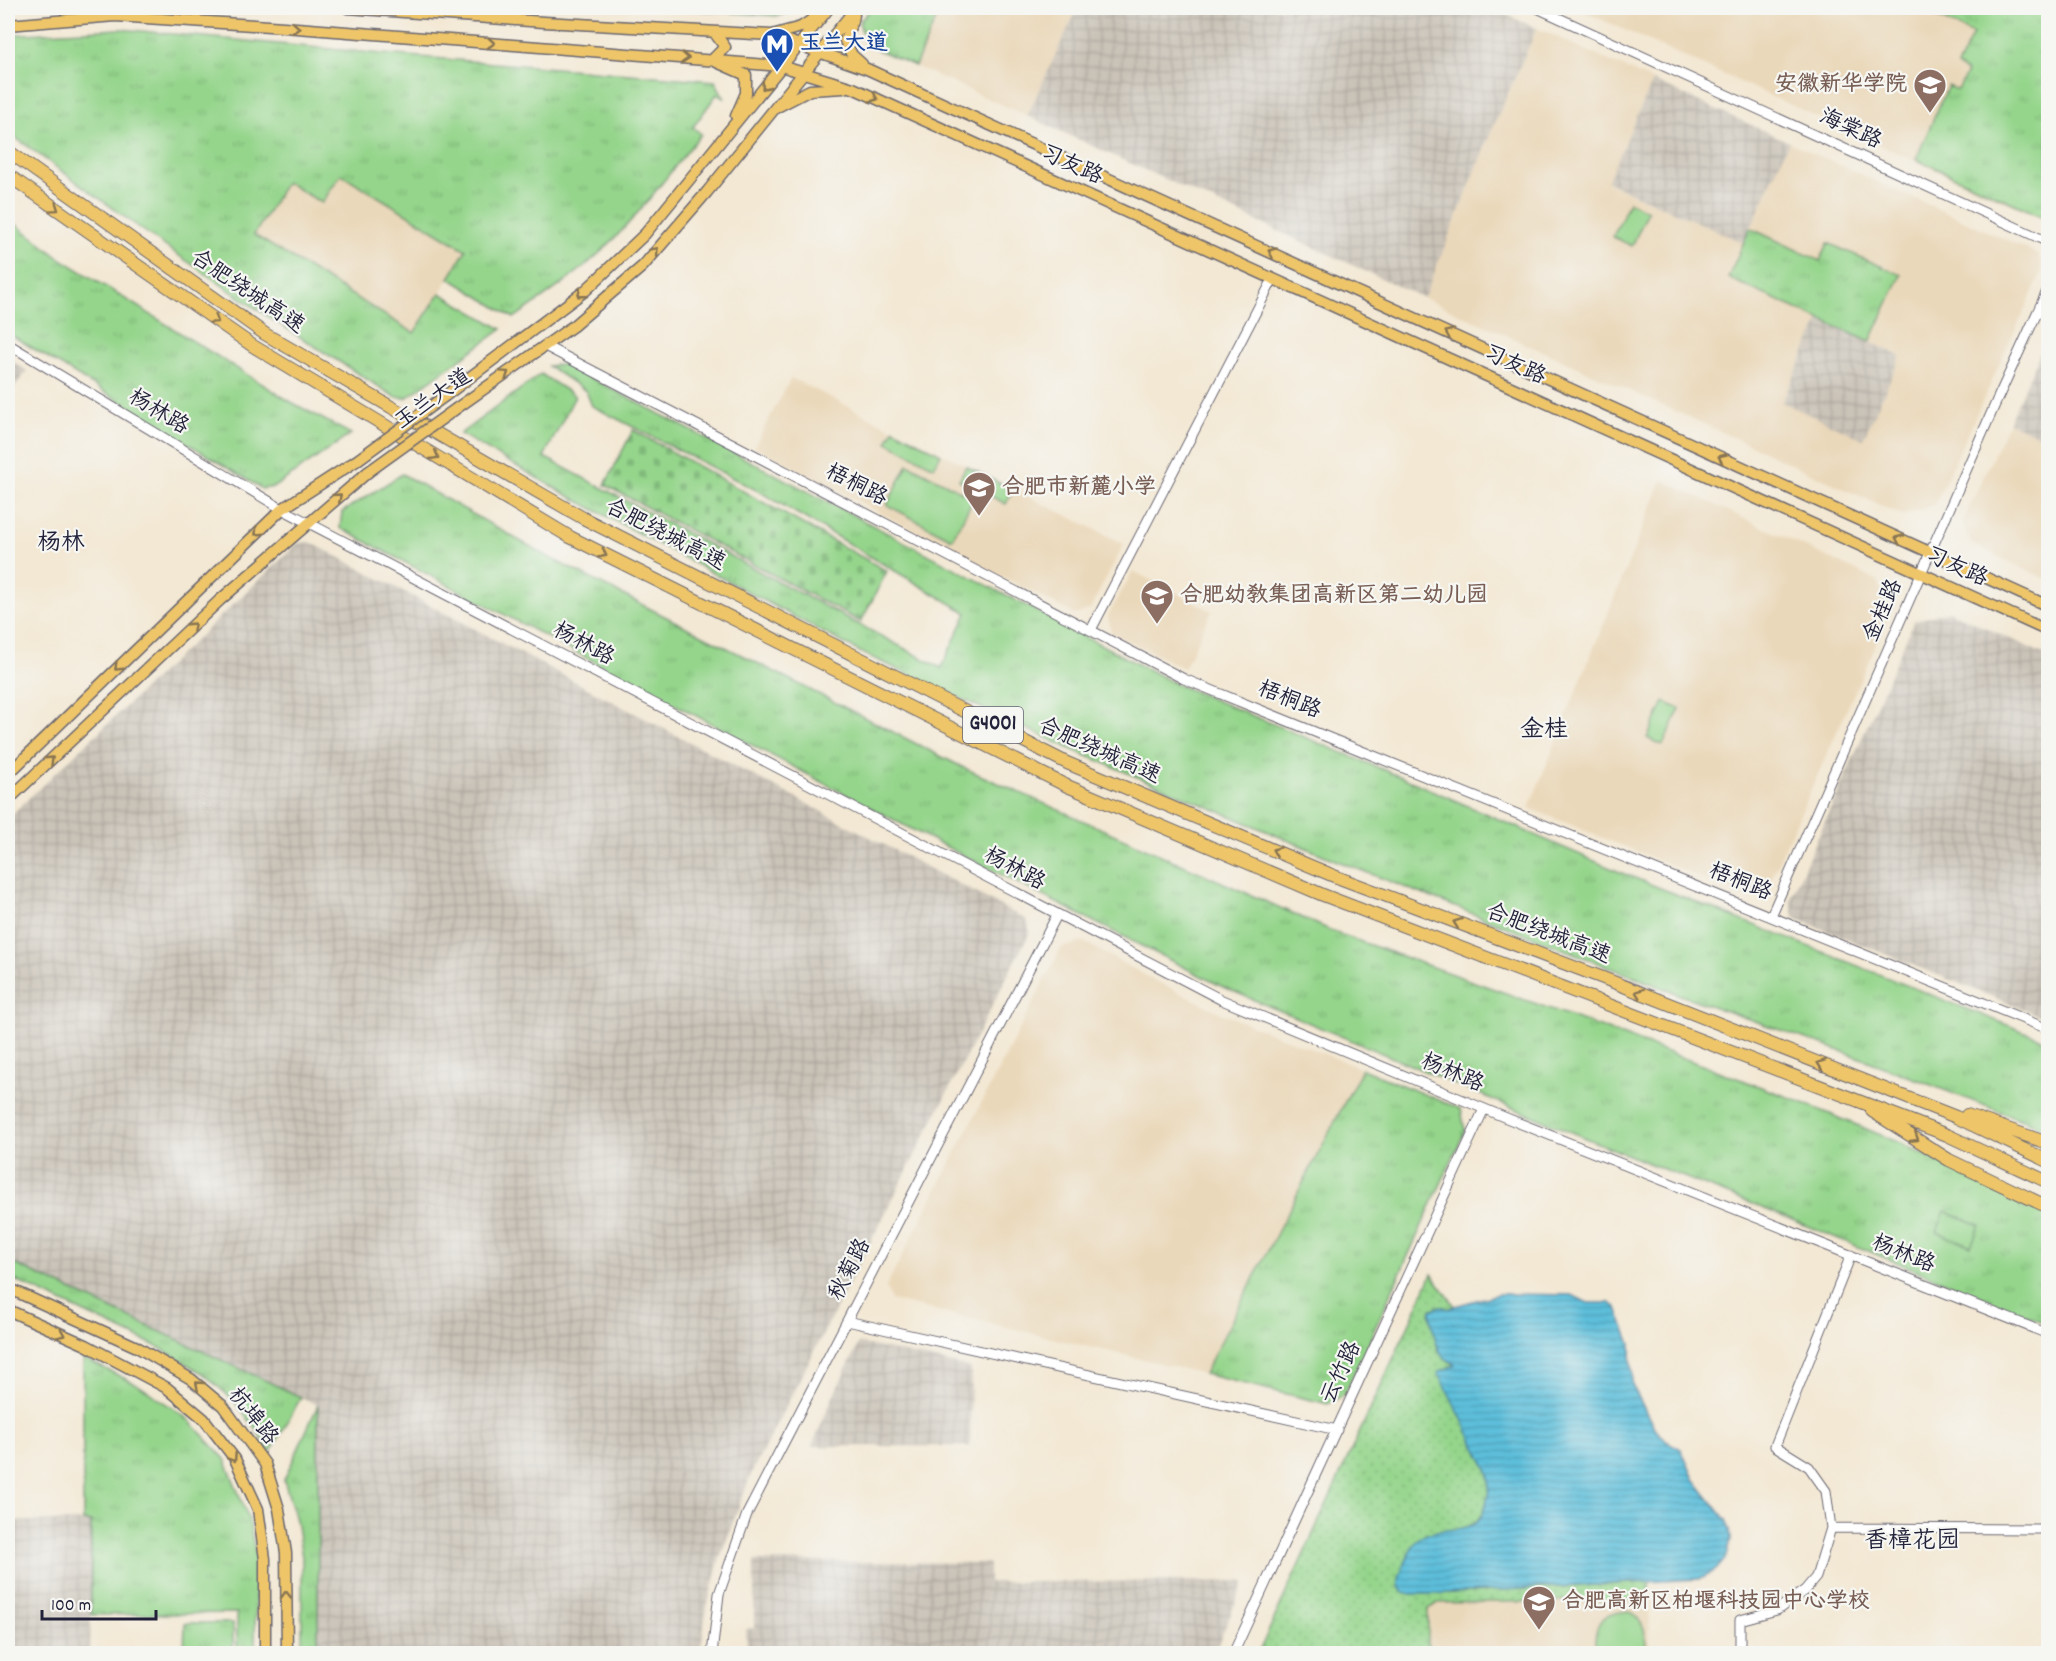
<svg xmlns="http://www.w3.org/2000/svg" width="2056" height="1661" viewBox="0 0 2056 1661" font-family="Dekko,'LXGW WenKai TC',sans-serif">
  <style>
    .built { fill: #ead8ba; fill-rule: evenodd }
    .industrial { fill: url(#industrial-grid) }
    .grass { fill: url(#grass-tufts); stroke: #5b7c63; stroke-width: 1.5 }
    .cemetery { fill: url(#cemetery-stones); stroke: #5b7c63; stroke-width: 1.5 }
    .park { fill: url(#park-dots); stroke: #5b7c63; stroke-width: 1.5 }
    .garden { fill: #94d58b; stroke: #5b7c63; stroke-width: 1.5 }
    .water { fill: url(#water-rules); stroke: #40708b; stroke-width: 1.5 }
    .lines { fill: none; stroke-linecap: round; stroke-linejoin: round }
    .minor-casing { stroke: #6b6771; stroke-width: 11 }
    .major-casing { stroke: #6b6771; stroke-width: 13 }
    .highway-casing { stroke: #6b6771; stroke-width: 14 }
    .minor { stroke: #fff; stroke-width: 9 }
    .major { stroke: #eec569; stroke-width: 10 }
    .highway { stroke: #eec569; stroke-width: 12 }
    .major-bridge-casing { stroke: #6b6771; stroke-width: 13; stroke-linecap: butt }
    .major-bridge { stroke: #eec569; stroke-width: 10 }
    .oneway { stroke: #887452 }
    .labels { text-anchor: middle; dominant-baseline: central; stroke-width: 4.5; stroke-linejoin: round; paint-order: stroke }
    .shield { fill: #f6f6f2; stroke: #626272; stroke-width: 1.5 }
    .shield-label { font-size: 21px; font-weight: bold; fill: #22223b }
    .transit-label { font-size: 22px; font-weight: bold; fill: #164399; stroke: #f6f6f2; text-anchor: start }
    .education-label { font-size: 22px; font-weight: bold; fill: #785e54; stroke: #f6f6f2; text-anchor: start }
    .street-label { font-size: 22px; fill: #22223b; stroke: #f6f6f2 }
    .neighbourhood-label { font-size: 24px; fill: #22223b; stroke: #f6f6f2 }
  </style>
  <defs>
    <pattern id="industrial-grid" width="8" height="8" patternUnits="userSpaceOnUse" patternTransform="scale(1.5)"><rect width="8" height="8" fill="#cac3b8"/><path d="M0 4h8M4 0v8" fill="none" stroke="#ada79f"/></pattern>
    <pattern id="grass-tufts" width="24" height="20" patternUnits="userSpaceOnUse" patternTransform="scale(1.5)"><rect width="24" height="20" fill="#94d58b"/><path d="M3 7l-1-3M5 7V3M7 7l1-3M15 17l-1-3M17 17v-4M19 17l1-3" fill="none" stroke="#7fb779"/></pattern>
    <pattern id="cemetery-stones" width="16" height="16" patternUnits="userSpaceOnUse" patternTransform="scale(1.5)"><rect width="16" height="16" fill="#94d58b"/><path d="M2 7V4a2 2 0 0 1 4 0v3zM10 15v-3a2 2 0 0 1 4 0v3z" fill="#7fb779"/></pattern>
    <pattern id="park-dots" width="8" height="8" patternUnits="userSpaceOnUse" patternTransform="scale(1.5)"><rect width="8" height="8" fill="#94d58b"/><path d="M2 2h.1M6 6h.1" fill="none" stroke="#7fb779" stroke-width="1.8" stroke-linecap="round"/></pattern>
    <pattern id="water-rules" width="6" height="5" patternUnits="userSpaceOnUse" patternTransform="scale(1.5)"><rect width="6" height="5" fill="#5dbfdb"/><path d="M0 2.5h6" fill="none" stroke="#4c9bb3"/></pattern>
  </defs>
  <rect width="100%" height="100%" fill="#f6f6f2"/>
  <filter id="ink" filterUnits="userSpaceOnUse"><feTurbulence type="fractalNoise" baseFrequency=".0167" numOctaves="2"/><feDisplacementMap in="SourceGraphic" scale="12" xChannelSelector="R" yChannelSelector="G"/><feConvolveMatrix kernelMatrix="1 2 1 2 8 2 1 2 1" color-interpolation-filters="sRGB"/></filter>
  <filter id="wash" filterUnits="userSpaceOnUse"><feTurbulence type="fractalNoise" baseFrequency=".008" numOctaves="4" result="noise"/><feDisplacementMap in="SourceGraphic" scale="24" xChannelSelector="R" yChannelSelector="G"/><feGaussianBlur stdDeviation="1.35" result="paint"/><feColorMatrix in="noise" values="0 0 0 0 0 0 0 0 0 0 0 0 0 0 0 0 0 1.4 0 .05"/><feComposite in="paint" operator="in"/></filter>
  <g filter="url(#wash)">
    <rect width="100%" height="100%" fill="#f3e8d4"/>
    <path class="built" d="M941,8H1074L1077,9L1027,116L915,66Z
      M1576,8H2048V221Z
      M1537,28L1653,81L1607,183L1744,242L1789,142L2038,254L2043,270L1935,504L1903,516L1759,449L1424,298L1491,132ZM1820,320L1901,356L1782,402Z
      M341,174L466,250L415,334L254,235L286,182Z
      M791,378L1124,544L1090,609L1076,615L754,447Z
      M2009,422L2048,440V575L2046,579L1971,544L1962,523Z
      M1662,480L1878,581L1890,613L1765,892L1747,896L1529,808Z
      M1133,571L1212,611L1184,668L1111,633L1108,616Z
      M1084,942L1152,979L1221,1013L1362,1069L1204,1374L891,1300L886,1287L1062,947Z
      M1649,1600L1650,1653H1428V1608L1438,1603Z"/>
    <path class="industrial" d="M1074,8H1490L1537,28L1491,132L1424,298L1027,116L1077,9Z
      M1653,81L1789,142L1744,243L1607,182Z
      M1820,320L1901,356L1863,439L1782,402Z
      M2048,336V440L2009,422Z
      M8,358L27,371L8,395Z
      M310,542L1027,920L1030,932L751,1474L720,1557L707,1606L700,1653H318V1405L8,1261V818L298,543Z
      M1949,611L2048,656V1019L1795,918L1790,900L1914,621Z
      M859,1343L971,1368L970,1446H812L834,1394Z
      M8,1521H91L90,1653L8,1654Z
      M754,1561L989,1563V1582L1245,1581L1214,1653H747L746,1629L754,1628Z"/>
    <path class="grass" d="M670,8H798L779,16Z
      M872,8H941L915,66L866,45L859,22Z
      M1919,8H2048V219L1916,159L1948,86L1958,90L1967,72L1957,66L1973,34Z
      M120,29L383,54L715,81L725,99L717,94L693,127L701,134C671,171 643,210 609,244C581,272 547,295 514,318L449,278L466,250L341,174L322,203L286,182L254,235L414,333L440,293L502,329L406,398L395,397L270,318L162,244L8,132V35Z
      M8,218L58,257L291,402L351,434L274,487L262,489L8,333Z
      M1750,228L1820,261L1828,243L1901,275L1870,342L1728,278Z
      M564,364L1176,684L1406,779L1622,873L2048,1041V1130L1866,1060L1683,996L1335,860L1073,750L860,652L569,496L460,434L541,374L575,396L544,457L941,668L967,613L762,493L592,406L586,391L548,366Z
      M402,474L550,558L964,768L1339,934L1562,1013L1796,1100L1900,1143L2048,1214V1324L1780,1215L1590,1140L1223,987L917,832L340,528L342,512Z
      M1362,1069L1461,1109L1465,1131L1345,1394L1328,1404L1204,1374Z
      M8,1261L301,1397L270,1453L256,1429L234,1401L204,1374L162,1349L8,1277Z
      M83,1358L138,1385L186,1417L225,1459L249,1520L256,1557L255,1653H237V1613L91,1615V1522L83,1521Z
      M318,1405V1653H302V1557L296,1520L284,1480Z
      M185,1623H233V1653H184Z"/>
    <path class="cemetery" d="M633,430L887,571L861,622L605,485Z"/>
    <path class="park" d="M1432,1274L1455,1306L1449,1309L1444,1307L1431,1309L1430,1313L1438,1349L1442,1355L1455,1365L1439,1372L1489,1473C1492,1491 1487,1518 1468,1527C1458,1532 1442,1532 1431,1533L1430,1594L1649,1582V1600L1438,1603L1428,1609V1653L1258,1654Z"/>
    <path class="garden" d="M1629,202L1648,211L1632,246L1613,237Z
      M894,429L941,454L934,467L887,442Z
      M908,464L974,498L952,539L887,505Z
      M966,466L1013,490L1006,504L959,480Z
      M1664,702L1680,709L1663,745L1647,738Z
      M1945,1211L1980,1225L1971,1246L1937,1232Z
      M1630,1611C1646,1623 1646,1635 1646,1653H1595C1594,1623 1598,1613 1630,1611Z"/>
    <path class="water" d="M1499,1294L1572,1295L1588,1303H1610L1617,1308L1631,1344L1632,1384L1652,1424L1666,1441L1681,1449L1694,1479L1726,1520L1730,1529L1731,1539L1727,1557L1716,1570L1699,1579L1430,1594H1405C1399,1589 1398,1586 1399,1578C1403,1569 1410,1548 1417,1541C1438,1518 1479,1546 1487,1500C1489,1491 1490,1482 1489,1473L1438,1372L1455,1365C1451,1361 1447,1360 1443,1356C1436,1348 1430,1320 1431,1310L1440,1306L1449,1309L1455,1306Z"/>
  </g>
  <g filter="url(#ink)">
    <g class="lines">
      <g class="minor-casing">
        <path id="minor" d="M1537,8L2048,242
          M515,20V8
          M8,344L282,509L1222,1000L1504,1117L2048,1334
          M545,346L1184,679L2048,1029
          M1091,630L1273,279
          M1771,916L1997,400L2048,289
          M847,1321L1337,1430
          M1831,1528L2048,1529
          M712,1654L719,1594L747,1514L1057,915
          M1233,1654L1484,1109
          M1740,1654V1620L1777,1610L1805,1590L1816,1577L1831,1528L1826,1491L1809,1467L1775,1446L1851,1255"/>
      </g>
      <g class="major-casing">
        <path id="major" d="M347,8L544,22L771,35L867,69L2048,606
          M854,15L845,41L852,55L862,64
          M8,25L115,16L284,27L781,66L853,88L2048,631
          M714,32L725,47L712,60L746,75V93L736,116
          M772,35L801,27L818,16
          M779,106L810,90L844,88
          M445,396L586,290L645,234L829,8
          M457,408L573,326L643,266L707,192L856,8
          M8,774L282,509L356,461
          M8,800L220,600L368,472
          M8,1288L137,1347L191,1379L223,1406L265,1464L279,1509L286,1553L287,1654
          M8,1310L86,1345L167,1388L204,1419L235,1459L258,1509L265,1559V1654"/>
      </g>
      <g class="highway-casing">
        <path id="highway" d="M8,151L265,334L583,518L1067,763L1334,876L1603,978L1956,1117L2048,1161
          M8,175L253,346L570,537L1065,785L1323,895L1947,1135L2048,1182
          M1872,1111L1949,1160L2048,1207
          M1967,1115L2048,1143"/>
      </g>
      <use href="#minor" class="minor"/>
      <use href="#major" class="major"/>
      <use href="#highway" class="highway"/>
      <g class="major-bridge-casing">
        <path id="major-bridge" d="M356,461L445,396
          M368,472L457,408"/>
      </g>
      <use href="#major-bridge" class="major-bridge"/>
    </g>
    <defs><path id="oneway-chevron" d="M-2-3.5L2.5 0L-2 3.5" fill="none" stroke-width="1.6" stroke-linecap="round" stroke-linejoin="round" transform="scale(1.5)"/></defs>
    <g class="oneway">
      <use href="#oneway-chevron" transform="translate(296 28) rotate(4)"/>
      <use href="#oneway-chevron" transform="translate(491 43) rotate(4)"/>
      <use href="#oneway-chevron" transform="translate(685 58) rotate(4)"/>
      <use href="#oneway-chevron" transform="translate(765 86) rotate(129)"/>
      <use href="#oneway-chevron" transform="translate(874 98) rotate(24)"/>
      <use href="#oneway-chevron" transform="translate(55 208) rotate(35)"/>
      <use href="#oneway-chevron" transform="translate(655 251) rotate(-49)"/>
      <use href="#oneway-chevron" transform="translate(1272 252) rotate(-156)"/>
      <use href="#oneway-chevron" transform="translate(581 294) rotate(142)"/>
      <use href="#oneway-chevron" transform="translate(215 320) rotate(35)"/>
      <use href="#oneway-chevron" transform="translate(1449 333) rotate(-156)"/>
      <use href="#oneway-chevron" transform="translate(505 374) rotate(-35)"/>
      <use href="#oneway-chevron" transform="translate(435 456) rotate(31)"/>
      <use href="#oneway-chevron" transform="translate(1722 458) rotate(-155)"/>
      <use href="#oneway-chevron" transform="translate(338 497) rotate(-41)"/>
      <use href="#oneway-chevron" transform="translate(258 532) rotate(136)"/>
      <use href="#oneway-chevron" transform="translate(1899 539) rotate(-155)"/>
      <use href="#oneway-chevron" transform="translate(603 554) rotate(27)"/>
      <use href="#oneway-chevron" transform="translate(192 626) rotate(-43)"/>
      <use href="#oneway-chevron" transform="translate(118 667) rotate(136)"/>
      <use href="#oneway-chevron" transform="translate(50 760) rotate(-43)"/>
      <use href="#oneway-chevron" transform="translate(1276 851) rotate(-157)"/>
      <use href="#oneway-chevron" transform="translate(1457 923) rotate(-159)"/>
      <use href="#oneway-chevron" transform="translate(1639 993) rotate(-159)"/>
      <use href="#oneway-chevron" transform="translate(1821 1064) rotate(-159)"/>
      <use href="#oneway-chevron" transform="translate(1915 1138) rotate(32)"/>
      <use href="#oneway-chevron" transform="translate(61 1334) rotate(24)"/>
      <use href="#oneway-chevron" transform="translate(199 1385) rotate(-139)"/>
      <use href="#oneway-chevron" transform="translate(233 1458) rotate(57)"/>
      <use href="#oneway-chevron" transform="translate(286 1595) rotate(-91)"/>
    </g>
  </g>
  <defs>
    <g id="metro-pin" transform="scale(1.725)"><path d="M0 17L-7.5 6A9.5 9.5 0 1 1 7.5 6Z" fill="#1a4fb4" stroke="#f6f6f2"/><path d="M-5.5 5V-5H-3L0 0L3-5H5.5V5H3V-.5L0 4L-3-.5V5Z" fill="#fff"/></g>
    <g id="university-pin" transform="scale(1.725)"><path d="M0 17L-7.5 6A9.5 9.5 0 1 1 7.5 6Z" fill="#8d6e63" stroke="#f6f6f2"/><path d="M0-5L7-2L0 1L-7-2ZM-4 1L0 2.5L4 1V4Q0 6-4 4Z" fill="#fff"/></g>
    <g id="school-pin" transform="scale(1.725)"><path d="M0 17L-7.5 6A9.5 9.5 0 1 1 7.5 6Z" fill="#8d6e63" stroke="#f6f6f2"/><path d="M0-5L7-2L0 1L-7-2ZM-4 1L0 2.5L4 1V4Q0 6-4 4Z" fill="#fff"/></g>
  </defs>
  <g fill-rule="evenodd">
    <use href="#metro-pin" x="777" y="44"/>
    <use href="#university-pin" x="1930" y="85"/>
    <use href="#school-pin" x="979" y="488"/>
    <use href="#school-pin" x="1157" y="596"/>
    <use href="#school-pin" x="1539" y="1602"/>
  </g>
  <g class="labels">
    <rect class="shield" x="963" y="707" width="60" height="36" rx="4.5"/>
    <g class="shield-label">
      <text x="993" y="725">G4001</text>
    </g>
    <g class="transit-label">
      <text x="800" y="44">玉兰大道</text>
    </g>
    <g class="education-label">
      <text x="1907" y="85" text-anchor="end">安徽新华学院</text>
      <text x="1002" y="488">合肥市新麓小学</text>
      <text x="1180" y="596">合肥幼教集团高新区第二幼儿园</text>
      <text x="1562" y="1602">合肥高新区柏堰科技园中心学校</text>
    </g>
    <g class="street-label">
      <text transform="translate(1850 130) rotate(25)">海棠路</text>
      <text transform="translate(1071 166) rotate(24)">习友路</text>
      <text transform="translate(247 293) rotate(34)">合肥绕城高速</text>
      <text transform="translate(1514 366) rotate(24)">习友路</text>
      <text transform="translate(434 400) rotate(-35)">玉兰大道</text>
      <text transform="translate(158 413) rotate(31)">杨林路</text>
      <text transform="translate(856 486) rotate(27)">梧桐路</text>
      <text transform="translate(665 536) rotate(27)">合肥绕城高速</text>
      <text transform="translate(1956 568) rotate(24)">习友路</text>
      <text transform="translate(1884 611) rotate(-66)">金桂路</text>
      <text transform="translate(583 645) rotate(28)">杨林路</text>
      <text transform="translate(1289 701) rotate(22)">梧桐路</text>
      <text transform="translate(1099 752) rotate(24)">合肥绕城高速</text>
      <text transform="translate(1014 870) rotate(28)">杨林路</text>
      <text transform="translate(1740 883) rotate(22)">梧桐路</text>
      <text transform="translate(1548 935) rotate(21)">合肥绕城高速</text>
      <text transform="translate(1452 1074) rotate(23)">杨林路</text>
      <text transform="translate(1903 1255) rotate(22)">杨林路</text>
      <text transform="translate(851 1270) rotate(-63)">秋菊路</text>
      <text transform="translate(1342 1373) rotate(-65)">云竹路</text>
      <text transform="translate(252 1417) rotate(52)">杭埠路</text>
    </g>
    <g class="neighbourhood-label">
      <text x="61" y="544">杨林</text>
      <text x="1544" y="731">金桂</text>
      <text x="1912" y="1542">香樟花园</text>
    </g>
  </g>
  <rect width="2056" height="1661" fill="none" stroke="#f6f6f2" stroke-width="30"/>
  <path d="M42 1610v9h114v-9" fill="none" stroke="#22223b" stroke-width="3"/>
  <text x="51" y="1610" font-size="18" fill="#22223b" stroke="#f6f6f2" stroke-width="4.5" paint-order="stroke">100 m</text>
</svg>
